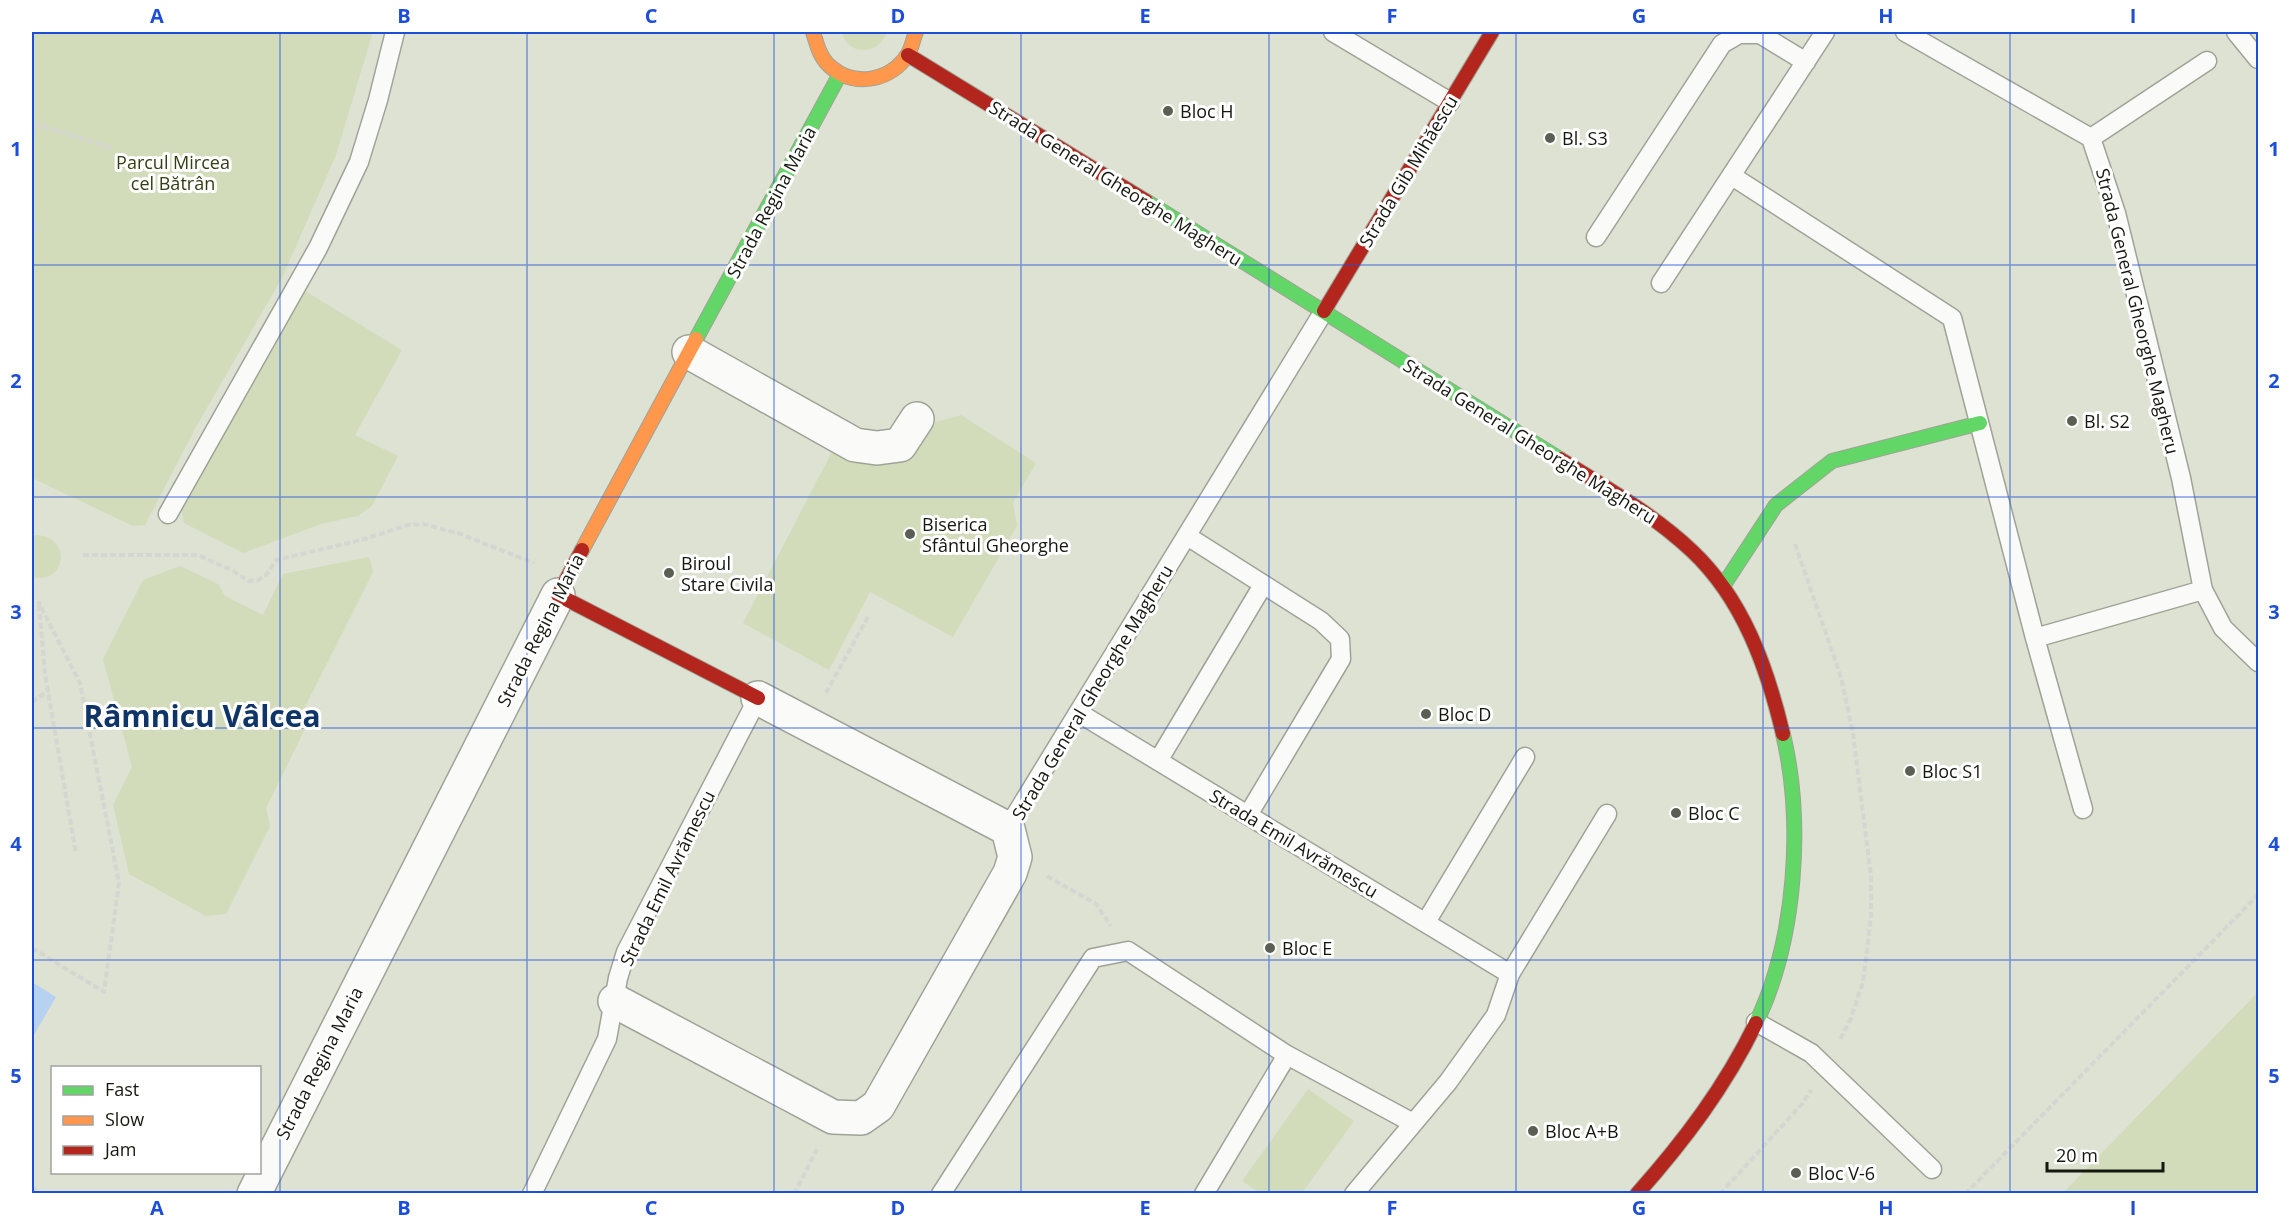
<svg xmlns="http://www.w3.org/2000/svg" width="2290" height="1225" viewBox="0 0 2290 1225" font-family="'Open Sans',sans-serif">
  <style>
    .green { fill: #d2dcbb }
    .water { fill: #b7d1f0 }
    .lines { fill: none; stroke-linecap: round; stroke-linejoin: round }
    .lane-casing { stroke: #9fa397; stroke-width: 21 }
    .street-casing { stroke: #9fa397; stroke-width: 36 }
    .fast-casing { stroke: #9fa397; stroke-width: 16 }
    .slow-casing { stroke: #9fa397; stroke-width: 16 }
    .jam-casing { stroke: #9fa397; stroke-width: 16 }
    .path { stroke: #d5d6d2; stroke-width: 4; stroke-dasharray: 6 3; stroke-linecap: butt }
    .lane { stroke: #fafbf8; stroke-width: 18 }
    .street { stroke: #fafbf8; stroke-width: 33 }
    .fast { stroke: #63d668; stroke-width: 14 }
    .slow { stroke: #ff974d; stroke-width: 14 }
    .jam { stroke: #b3261e; stroke-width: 14 }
    .grid { fill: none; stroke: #1d4ed8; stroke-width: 1.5; stroke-opacity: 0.55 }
    .poi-dot { fill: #5b5f53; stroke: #fff; stroke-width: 2 }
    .labels { text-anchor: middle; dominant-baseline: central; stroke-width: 6; stroke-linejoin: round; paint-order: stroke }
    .poi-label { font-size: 18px; fill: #15180e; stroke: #fff; text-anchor: start }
    .park-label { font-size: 18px; fill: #343e12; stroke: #fff }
    .street-label { font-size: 18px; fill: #15180e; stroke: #fff }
    .town-label { font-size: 30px; font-weight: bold; fill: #0f3468; stroke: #fff }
    .neatline { fill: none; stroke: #1d4ed8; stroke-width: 2 }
    .grid-label { font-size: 20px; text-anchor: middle; font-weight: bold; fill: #1d4ed8 }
  </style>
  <rect width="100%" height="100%" fill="#dde2d2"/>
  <path class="green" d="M32,32H373L336,155L282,278L196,427L145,525L133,526L32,478Z
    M842,32H887C880,55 847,57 842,32Z
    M305,291L402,350L355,435L398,456L372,506L358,516L321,524L243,553L184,523L181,509Z
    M961,415L1036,463L1013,503L1017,526L953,637L870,592L829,670L743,623L835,446L877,465L914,456L936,422Z
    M36,535C73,537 66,585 32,577V537Z
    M369,557L373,572L300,717L304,731L266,808L270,826L226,914L206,916L129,874L113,805L132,767L103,659L143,580L180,566L218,584L225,596L263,615L283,574Z
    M2258,992V1193H2063Z
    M1308,1089L1354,1121L1302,1193H1260L1242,1181Z"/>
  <path class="water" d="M32,982L56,997L32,1038Z"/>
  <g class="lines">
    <g class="lane-casing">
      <path id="lane" d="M1333,32L1450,102
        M1905,32L2091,138L2116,213L2181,478L2203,590L2223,628L2258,662
        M2236,32L2258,59
        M2091,138L2207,61
        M1732,176L1952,318L2035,638L2083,809
        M1596,237L1722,44L1739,34H1760L1806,62
        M1661,283L1825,32
        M168,514L318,248L359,162L378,100L395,32
        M1187,536L1321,621L1340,639L1341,659L1248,815
        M2035,638L2203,590
        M1079,713L1510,974L1496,1015L1448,1082L1354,1194
        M1158,761L1263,585
        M1004,834L1324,311
        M1426,922L1525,757
        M1510,974L1607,814
        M1756,1022L1811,1053L1932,1169
        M532,1194L607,1039L618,978L626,952L758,698
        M941,1194L1093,958L1128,951L1287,1055L1413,1123
        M1204,1194L1287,1055"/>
    </g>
    <g class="street-casing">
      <path id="street" d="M689,352L855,445L877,448L900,445L917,419
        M615,1001L833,1117L861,1118L878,1106L1010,873L1015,857L1008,829L758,698
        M254,1194L558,595"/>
    </g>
    <g class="fast-casing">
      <path id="fast" d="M1146,201L1560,459
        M696,339L840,74
        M1723,586L1776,505L1832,461L1980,423
        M1756,1023C1796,940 1804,823 1783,734"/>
    </g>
    <g class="slow-casing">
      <path id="slow" d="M813,32C817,45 820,59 832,68C856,88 892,80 908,54C912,47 913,39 916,32
        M582,550L696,339"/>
    </g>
    <g class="jam-casing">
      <path id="jam" d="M908,55L1146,201
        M1324,311L1492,32
        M1560,459C1605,487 1653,514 1692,551C1743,599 1767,667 1783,734
        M582,550L558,595L758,698
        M1637,1194C1684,1141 1725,1087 1756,1023"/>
    </g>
    <path class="path" d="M32,136L39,125L111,148
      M32,222L38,225L32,236
      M1795,544L1841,677L1853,734L1871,876V917L1863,982L1851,1018L1840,1040
      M83,555H198L231,570L249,581L258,580L267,574L276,560L365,539L408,525L423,524L458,533L534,563
      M39,605L45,674L76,854
      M826,693L869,615
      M32,702L48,691
      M1047,876L1096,904L1111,926
      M32,948L104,992L119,883L80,683L38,601
      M32,1187L42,1194
      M794,1194L817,1149
      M1720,1194L1802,1104L1811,1090
      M1965,1194L2258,895"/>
    <use href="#lane" class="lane"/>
    <use href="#street" class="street"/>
    <use href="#fast" class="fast"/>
    <use href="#slow" class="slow"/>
    <use href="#jam" class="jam"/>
  </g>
  <path class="grid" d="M280,32V1194M527,32V1194M774,32V1194M1021,32V1194M1269,32V1194M1516,32V1194M1763,32V1194M2010,32V1194M32,265H2258M32,497H2258M32,728H2258M32,960H2258"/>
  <g class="poi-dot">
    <circle cx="1168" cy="111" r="6"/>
    <circle cx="1550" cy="138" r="6"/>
    <circle cx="2072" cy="421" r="6"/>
    <circle cx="910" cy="534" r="6"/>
    <circle cx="669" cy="573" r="6"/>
    <circle cx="1426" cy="714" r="6"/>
    <circle cx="1910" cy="771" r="6"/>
    <circle cx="1676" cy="813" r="6"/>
    <circle cx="1270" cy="948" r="6"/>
    <circle cx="1533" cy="1131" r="6"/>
    <circle cx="1796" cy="1173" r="6"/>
  </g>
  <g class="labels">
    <g class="poi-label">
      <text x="1180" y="111">Bloc H</text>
      <text x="1562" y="138">Bl. S3</text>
      <text x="2084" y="421">Bl. S2</text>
      <text x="922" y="524">Biserica<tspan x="922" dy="21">Sfântul Gheorghe</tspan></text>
      <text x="681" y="563">Biroul<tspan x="681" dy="21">Stare Civila</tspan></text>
      <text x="1438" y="714">Bloc D</text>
      <text x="1922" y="771">Bloc S1</text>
      <text x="1688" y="813">Bloc C</text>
      <text x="1282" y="948">Bloc E</text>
      <text x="1545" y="1131">Bloc A+B</text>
      <text x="1808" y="1173">Bloc V-6</text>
    </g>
    <g class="park-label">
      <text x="173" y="162">Parcul Mircea<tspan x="173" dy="21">cel Bătrân</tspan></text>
    </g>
    <g class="street-label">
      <text transform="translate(1408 171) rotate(-59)">Strada Gib Mihăescu</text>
      <text transform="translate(1116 183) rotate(32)">Strada General Gheorghe Magheru</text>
      <text transform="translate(771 202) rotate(-62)">Strada Regina Maria</text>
      <text transform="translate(2138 311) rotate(76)">Strada General Gheorghe Magheru</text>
      <text transform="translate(1530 441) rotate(32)">Strada General Gheorghe Magheru</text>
      <text transform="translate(540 630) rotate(-63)">Strada Regina Maria</text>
      <text transform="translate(1092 692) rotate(-59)">Strada General Gheorghe Magheru</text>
      <text transform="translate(1294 843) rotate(31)">Strada Emil Avrămescu</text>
      <text transform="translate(667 878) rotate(-64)">Strada Emil Avrămescu</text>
      <text transform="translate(319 1063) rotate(-63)">Strada Regina Maria</text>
    </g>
    <g class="town-label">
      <text x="202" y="715">Râmnicu Vâlcea</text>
    </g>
  </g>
  <rect width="2290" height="1225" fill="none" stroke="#ffffff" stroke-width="66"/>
  <rect x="51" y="1066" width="210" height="108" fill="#ffffff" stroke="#a1a39f" stroke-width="1.5"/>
  <rect x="63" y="1086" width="30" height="9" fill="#63d668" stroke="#a1a39f" stroke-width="1.5"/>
  <text x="105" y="1096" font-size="18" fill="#15180e">Fast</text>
  <rect x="63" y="1116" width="30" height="9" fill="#ff974d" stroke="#a1a39f" stroke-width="1.5"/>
  <text x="105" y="1126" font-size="18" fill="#15180e">Slow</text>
  <rect x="63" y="1146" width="30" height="9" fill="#b3261e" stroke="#a1a39f" stroke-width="1.5"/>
  <text x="105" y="1156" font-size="18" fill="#15180e">Jam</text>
  <path d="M2047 1162v9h116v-9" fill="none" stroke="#15180e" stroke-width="3"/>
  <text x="2056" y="1162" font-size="18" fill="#15180e" stroke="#ffffff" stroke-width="4.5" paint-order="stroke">20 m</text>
  <rect x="33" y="33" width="2224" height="1159" class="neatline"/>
  <g class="grid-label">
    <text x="157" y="23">A</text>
    <text x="404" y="23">B</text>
    <text x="651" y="23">C</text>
    <text x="898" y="23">D</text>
    <text x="1145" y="23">E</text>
    <text x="1392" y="23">F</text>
    <text x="1639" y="23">G</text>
    <text x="1886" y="23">H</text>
    <text x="2133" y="23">I</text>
    <text x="16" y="156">1</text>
    <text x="2274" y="156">1</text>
    <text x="16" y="388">2</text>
    <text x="2274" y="388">2</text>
    <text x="16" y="619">3</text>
    <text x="2274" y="619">3</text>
    <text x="16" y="851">4</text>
    <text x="2274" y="851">4</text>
    <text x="16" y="1083">5</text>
    <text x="2274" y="1083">5</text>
    <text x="157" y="1215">A</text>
    <text x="404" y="1215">B</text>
    <text x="651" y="1215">C</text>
    <text x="898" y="1215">D</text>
    <text x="1145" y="1215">E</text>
    <text x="1392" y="1215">F</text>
    <text x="1639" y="1215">G</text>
    <text x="1886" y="1215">H</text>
    <text x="2133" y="1215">I</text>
  </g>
</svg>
